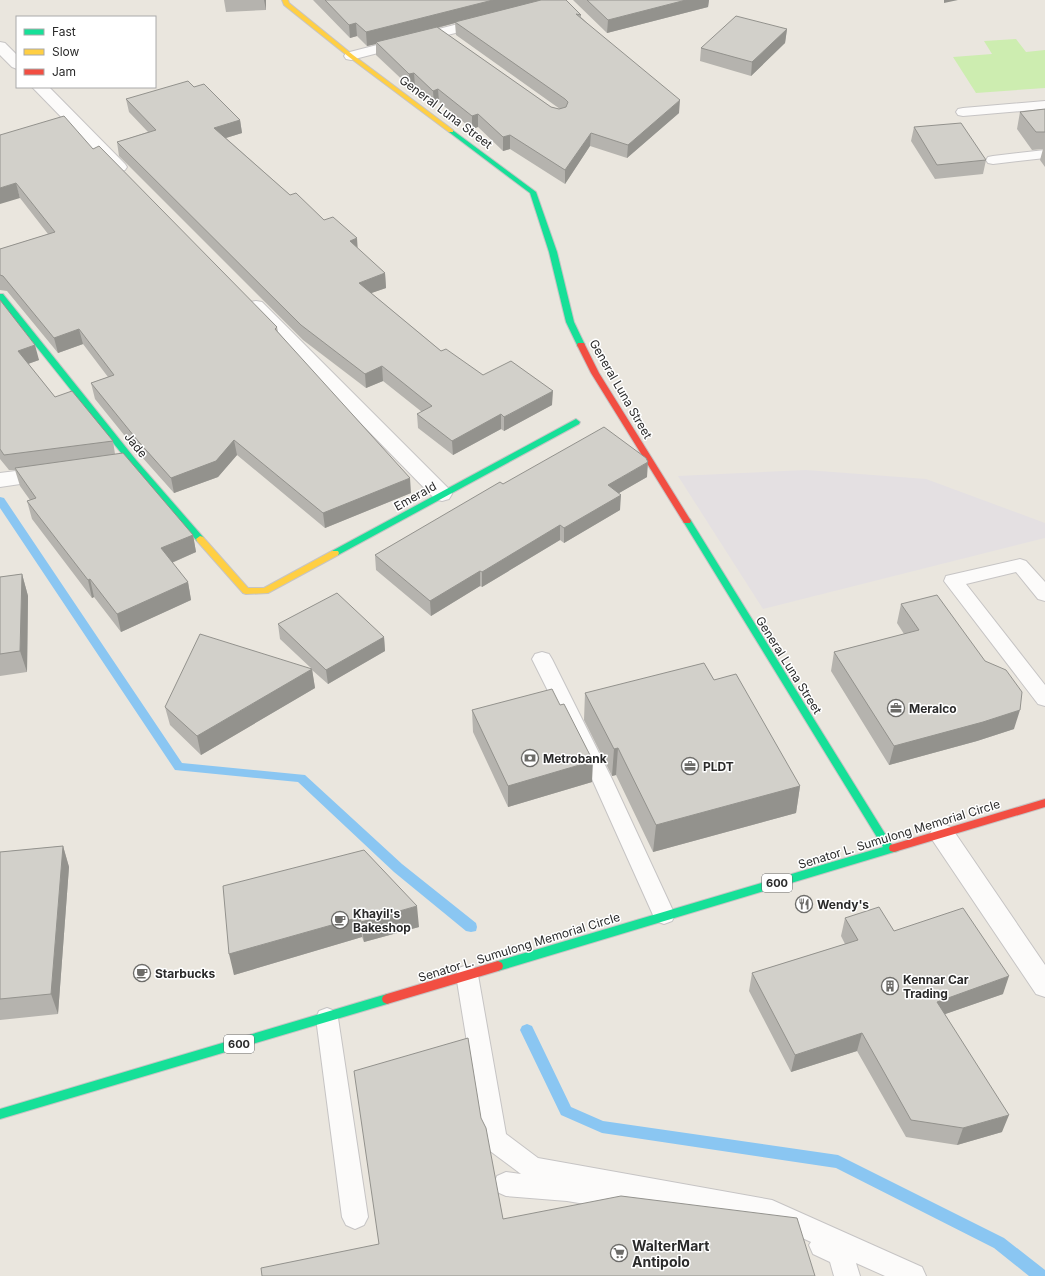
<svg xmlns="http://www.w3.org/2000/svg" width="1045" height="1276" viewBox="0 0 1045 1276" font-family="Inter,sans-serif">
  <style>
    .industrial { fill: #e4e0e2 }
    .pitch { fill: #cdedb0 }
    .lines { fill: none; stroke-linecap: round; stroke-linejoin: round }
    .stream { fill: #8ac6f2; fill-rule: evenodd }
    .lane-casing { stroke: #c6c4c4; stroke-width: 2 }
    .street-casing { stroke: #c6c4c4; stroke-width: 2 }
    .fast-casing { stroke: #c6c4c4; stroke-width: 2 }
    .slow-casing { stroke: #c6c4c4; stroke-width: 2 }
    .jam-casing { stroke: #c6c4c4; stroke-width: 2 }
    .lane { fill: #fcfbfa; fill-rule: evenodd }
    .street { fill: #fcfbfa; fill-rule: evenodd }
    .fast { fill: #16e098; fill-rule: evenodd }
    .slow { fill: #ffcf43; fill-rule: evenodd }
    .jam { fill: #f24e42; fill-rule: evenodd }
    .wall { fill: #b5b3ae; fill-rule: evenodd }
    .shaded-wall { fill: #93928d }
    .building { fill: #d2d0ca; stroke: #93928d }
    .labels { text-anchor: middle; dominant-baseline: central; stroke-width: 3; stroke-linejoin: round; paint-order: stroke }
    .shield { fill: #fff; stroke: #6a6a6a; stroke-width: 1 }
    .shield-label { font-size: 11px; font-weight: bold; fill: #2a2a2a }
    .street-label { font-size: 12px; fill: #2a2a2a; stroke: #fff }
    .poi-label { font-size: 12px; font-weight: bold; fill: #2a2a2a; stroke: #fff; text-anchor: start }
    .near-poi-label { font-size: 14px; font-weight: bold; fill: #2a2a2a; stroke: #fff; text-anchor: start }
  </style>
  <rect width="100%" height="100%" fill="#eae6de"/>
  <path class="industrial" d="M806,470L926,479L1045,523V538L763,609L678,476Z"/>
  <path class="pitch" d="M1016,39L1026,52L1045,50V88L976,93L953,57L992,54L984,41Z"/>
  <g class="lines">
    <path class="stream" d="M0,497L4,498L182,763L305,775L402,864L476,923L477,927L476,931L471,932L466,931L394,872L298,782L175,770L0,508Z
      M527,1024L532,1026L571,1107L603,1121L838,1155L1004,1238L1045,1270V1276H1029L994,1248L836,1168L602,1133L561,1115L520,1030L522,1026Z"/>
    <g class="lane-casing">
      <path id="lane" d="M1045,101V109L963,116L958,115L956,112L958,109L963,108Z
        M1045,150V158L993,164L988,163L986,160L988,157L993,156Z
        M1020,559L1026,561L1045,582V601L1038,599L1016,572L966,584L1045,685V706L1038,704L944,581L946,576Z
        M542,652L549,654L552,659L612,779L675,915L672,921L664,924L656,921L653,915L592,779L532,659L535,654Z
        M467,965L475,968L478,975L506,1134L538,1158L772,1200L922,1267L926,1276H885L856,1263L860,1276H834L830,1262L813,1254L809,1245L811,1242L770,1223L651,1201L648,1209L639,1213L567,1201L506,1196L497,1192L494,1184L497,1176L506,1172L521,1174L486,1148L483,1140L456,975L459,968Z
        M327,1008L335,1011L338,1018L368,1217L364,1225L355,1229L346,1225L342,1217L316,1018L319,1011Z"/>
    </g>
    <g class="street-casing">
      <path id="street" d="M485,17L490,18L492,21L490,24L351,60L346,59L344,56L346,53Z
        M0,42L5,43L17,55V69L12,67L0,55Z
        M32,87H49L125,164L127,167L125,170L119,172L113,170Z
        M256,301L262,302L449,489L452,494L449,499L442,501L435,499L250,310L247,306L250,302Z
        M47,467L54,469L57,474L54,479L0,487V473Z
        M942,824L951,827L1045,965V997L1036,994L933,841L930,834L933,827Z"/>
    </g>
    <g class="fast-casing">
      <path id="fast" d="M451,129L536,192L557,252L574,322L585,345L584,347H578L566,322L549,252L530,193L449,132V130Z
        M0,294H3L136,460L203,537L204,539L203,541H197L130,464L0,301Z
        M576,419L580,422L579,424L338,555H332L331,553L332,551Z
        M687,518L690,519L892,845H898L899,848L898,851L894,852L498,971L494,969L493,966L494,963L498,961L883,847L683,521Z
        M387,994L391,996L392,999L391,1002L387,1004L0,1119V1109Z"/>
    </g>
    <g class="slow-casing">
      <path id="slow" d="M282,0H288L289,3L353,55L453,130V132H449L349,57L284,5Z
        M200,536L203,537L248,588H264L332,551H338L339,553L338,555L268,593L246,594L243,593L197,541L196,539Z"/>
    </g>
    <g class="jam-casing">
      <path id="jam" d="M578,343H584L599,373L691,521L690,523H684L591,373L577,345Z
        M1045,799V807L894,852L890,851L889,848L890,845L894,844Z
        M498,961L502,963L503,966L502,969L498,971L387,1004L383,1002L382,999L383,996L387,994Z"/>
    </g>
    <use href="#lane" class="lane"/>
    <use href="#street" class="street"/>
    <use href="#fast" class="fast"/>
    <use href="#slow" class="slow"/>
    <use href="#jam" class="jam"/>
  </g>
  <path class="wall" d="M224,0H266V10L226,12Z
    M313,0H566L581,15V17L679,113L627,158L590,146L565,184L510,149L503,151L478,127L472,129L439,102L434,104L415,86L410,87L376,55V44L367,46L357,36L350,38ZM455,23L456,35L560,109H559L551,107L438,28Z
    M573,0H709L708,7L607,33Z
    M787,29L785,43L751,76L700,61L701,48Z
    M194,87L240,120L242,133L226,138L290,195L324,220L357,248L385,273L386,288L371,293L441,351L483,375L552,405L504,431L501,429L453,455L418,428L417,414L422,412L383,381L366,388L303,340L119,156L117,142L148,132L129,112L126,99Z
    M1045,109V167L1040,160L1043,149L1032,150L1017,129L1020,112Z
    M914,127L986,160L983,174L935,179L911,141Z
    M0,135L93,149L277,327L278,332L411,493L325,528L237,455L218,477L174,493L141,456L95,399L91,383L108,377L83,344L58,353L7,291L0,290V249L48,234L20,198Z
    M0,300L39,360L28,364L55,397L113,441L115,454L193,535L196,552L172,563L188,582L191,600L121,632L94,597L92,598L32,519L27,501L30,500L20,486L15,470H9L0,459Z
    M647,477L619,493L620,510L564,543L560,540L482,587L480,586L431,616L376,570L375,555L503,484Z
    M22,574L28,596L27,672L0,676V577Z
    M901,604L1014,729L977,741L889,765L831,671L834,652L904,634L897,623Z
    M278,624L384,637L385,651L328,684L312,670L315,688L201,755L170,725L165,707L312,669L280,639Z
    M714,680L800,786L796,813L653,852L616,775L612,776L584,720L585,693Z
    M472,710L592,782L508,807L473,732Z
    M63,846L69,867L58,1014L0,1020V852Z
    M223,886L419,927L364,942L362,937L234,975Z
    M845,918L894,931L1003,994L945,1014L1002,1132L957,1145L906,1137L857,1051L791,1072L749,991L752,973L845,944L841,936Z"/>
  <path class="shaded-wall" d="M264,0H266V10Z
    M493,0H545L455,22V23L377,43L376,42V44L367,46L366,32Z
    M686,0H709L708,7L607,33L608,20Z
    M944,0H958L944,3Z
    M356,23L357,36L350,38L349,25Z
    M787,29L785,43L751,76L752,62Z
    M414,73L415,86L410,87L409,74Z
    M438,89L439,102L434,104L433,91Z
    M680,100L679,113L627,158L628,145Z
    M478,114V127L472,129V116Z
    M240,120L242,133L216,141L214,128Z
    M591,133L590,146L565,184V170Z
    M510,135V149L503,151V137Z
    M16,183L20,198L0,204V188Z
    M357,238L358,253L350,241Z
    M385,273L386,288L360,297L359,283Z
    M79,329L83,344L58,353L54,338Z
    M35,345L39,360L22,366L18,351Z
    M382,366L383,381L366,388L365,374Z
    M553,391L552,405L504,431V417Z
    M501,414V429L453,455L452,441Z
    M234,440L237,455L218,477L174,493L171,478Z
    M648,462L647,477L607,500L608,485Z
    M410,478L411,493L325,528L323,513Z
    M621,495L620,510L564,543V528Z
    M560,525V540L482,587V572Z
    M193,535L196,552L164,566L161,548Z
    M480,571V586L431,616L430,601Z
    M22,574L28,596L27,672L20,651Z
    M90,579L94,597L92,598L88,580Z
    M188,582L191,600L121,632L117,614Z
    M384,637L385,651L328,684L326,670Z
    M312,669L315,688L201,755L197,736Z
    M1020,710L1014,729L977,741L889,765L894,746Z
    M618,748L616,775L612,776L614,749Z
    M593,761L592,782L508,807V786Z
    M800,786L796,813L653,852L656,825Z
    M63,846L69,867L58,1014L51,994Z
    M417,906L419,927L364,942L361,922Z
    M360,917L362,937L234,975L229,954Z
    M1009,976L1003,994L931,1019L937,1002Z
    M862,1033L857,1051L791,1072L795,1055Z
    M1009,1115L1002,1132L957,1145L963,1128Z"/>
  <path class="building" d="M325,0H493L366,32L356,23L349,25Z
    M541,0H566L581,15L576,14L680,100L628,145L591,133L565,170L510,135L503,137L478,114L472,116L438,89L433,91L414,73L409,74L376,42L437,27L551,107L559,109L566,107L568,102L565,99L455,22Z
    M587,0H686L608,20Z
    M736,16L787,29L752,62L701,48Z
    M188,81L194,87L204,84L240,120L214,128L290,195L296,193L324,220L333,217L357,238L350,241L385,273L359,283L441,351L446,349L483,375L511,361L553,391L504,417L501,414L452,441L417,414L432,406L382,366L365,374L301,325L117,142L156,130L126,99Z
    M1045,109V132H1036L1020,112Z
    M64,116L93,149L99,146L277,327L275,329L410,478L323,513L234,440L216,461L171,478L138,441L91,383L114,375L79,329L54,338L3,276L0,275V249L55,232L16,183L0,188V135Z
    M961,123L986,160L937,165L914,127Z
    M0,300L35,345L18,351L55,397L72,391L113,441L4,455L0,449Z
    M604,427L646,458L648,462L608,485L621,495L564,528L560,525L482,572L480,571L430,601L375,555L500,482L503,484Z
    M123,453L193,535L161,548L188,582L117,614L90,579L88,580L27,501L36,498L15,468Z
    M22,574L20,651L0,654V577Z
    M337,593L384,637L326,670L278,624Z
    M937,595L985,661L1006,670L1022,692L1020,710L983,722L894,746L834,652L919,630L901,604Z
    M200,634L312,669L197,736L165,707Z
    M704,663L714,680L736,674L800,786L656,825L618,748L614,749L585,693Z
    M552,689L560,705L564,704L593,761L508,786L472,710Z
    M63,846L51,994L0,999V852Z
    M364,850L417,906L361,922L360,917L229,954L223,886Z
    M879,907L894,931L963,908L1009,976L937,1002L1009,1115L963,1128L911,1120L862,1033L795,1055L752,973L858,940L845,918Z
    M468,1038L481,1118L486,1128L503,1219L621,1196L797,1218L815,1276H262L261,1268L379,1244L354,1071Z"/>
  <defs>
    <g id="office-ring" transform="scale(0.9)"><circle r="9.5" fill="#fff" stroke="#6d6c69" stroke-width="1.5"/><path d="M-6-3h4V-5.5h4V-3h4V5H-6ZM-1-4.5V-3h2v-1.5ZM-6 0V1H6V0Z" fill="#6d6c69"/></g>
    <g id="bank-ring" transform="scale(0.9)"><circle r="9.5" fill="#fff" stroke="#6d6c69" stroke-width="1.5"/><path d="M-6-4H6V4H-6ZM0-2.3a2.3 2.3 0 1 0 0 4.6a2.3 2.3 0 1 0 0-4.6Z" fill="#6d6c69"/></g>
    <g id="restaurant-ring" transform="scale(0.9)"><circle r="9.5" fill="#fff" stroke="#6d6c69" stroke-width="1.5"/><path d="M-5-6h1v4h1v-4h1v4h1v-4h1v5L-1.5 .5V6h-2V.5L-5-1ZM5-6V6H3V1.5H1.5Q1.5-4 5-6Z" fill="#6d6c69"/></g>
    <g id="cafe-ring" transform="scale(0.9)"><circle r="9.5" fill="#fff" stroke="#6d6c69" stroke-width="1.5"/><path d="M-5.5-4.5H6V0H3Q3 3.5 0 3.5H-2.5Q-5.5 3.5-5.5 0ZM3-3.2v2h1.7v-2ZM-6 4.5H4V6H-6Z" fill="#6d6c69"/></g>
    <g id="building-ring" transform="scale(0.9)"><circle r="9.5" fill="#fff" stroke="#6d6c69" stroke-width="1.5"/><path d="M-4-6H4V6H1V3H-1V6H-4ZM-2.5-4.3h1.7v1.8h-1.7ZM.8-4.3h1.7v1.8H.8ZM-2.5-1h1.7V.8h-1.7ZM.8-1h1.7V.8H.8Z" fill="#6d6c69"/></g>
    <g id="supermarket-ring" transform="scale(0.9)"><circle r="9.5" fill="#fff" stroke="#6d6c69" stroke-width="1.5"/><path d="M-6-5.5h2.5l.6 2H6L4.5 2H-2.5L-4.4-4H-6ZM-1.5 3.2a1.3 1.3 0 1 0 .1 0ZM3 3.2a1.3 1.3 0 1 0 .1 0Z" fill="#6d6c69"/></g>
  </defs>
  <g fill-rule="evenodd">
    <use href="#office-ring" x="896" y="708"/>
    <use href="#bank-ring" x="530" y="758"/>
    <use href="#office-ring" x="690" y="766"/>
    <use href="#restaurant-ring" x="804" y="904"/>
    <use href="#cafe-ring" x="340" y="920"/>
    <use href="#cafe-ring" x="142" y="973"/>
    <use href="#building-ring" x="890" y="986"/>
    <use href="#supermarket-ring" x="619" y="1253"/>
  </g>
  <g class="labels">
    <g class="shield">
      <rect x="762" y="874" width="30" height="18" rx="3"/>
      <rect x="224" y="1035" width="30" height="18" rx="3"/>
    </g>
    <g class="shield-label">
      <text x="777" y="883">600</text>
      <text x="239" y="1044">600</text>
    </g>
    <g class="street-label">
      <text transform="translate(446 112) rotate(37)">General Luna Street</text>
      <text transform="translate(621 389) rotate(60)">General Luna Street</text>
      <text transform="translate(136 445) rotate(51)">Jade</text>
      <text transform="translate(415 496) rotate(-29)">Emerald</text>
      <text transform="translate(789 665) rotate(58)">General Luna Street</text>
      <text transform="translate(899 834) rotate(-17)">Senator L. Sumulong Memorial Circle</text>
      <text transform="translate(519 947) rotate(-17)">Senator L. Sumulong Memorial Circle</text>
    </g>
    <g class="poi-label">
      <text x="909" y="708">Meralco</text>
      <text x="543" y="758">Metrobank</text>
      <text x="703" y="766">PLDT</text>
      <text x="817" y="904">Wendy's</text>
      <text x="353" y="913">Khayil's<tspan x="353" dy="14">Bakeshop</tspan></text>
      <text x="155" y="973">Starbucks</text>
      <text x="903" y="979">Kennar Car<tspan x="903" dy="14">Trading</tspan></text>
    </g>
    <g class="near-poi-label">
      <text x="632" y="1245">WalterMart<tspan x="632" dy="16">Antipolo</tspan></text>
    </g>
  </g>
  <rect x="16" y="16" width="140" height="72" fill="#ffffff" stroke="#aaaaaa"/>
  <rect x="24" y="29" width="20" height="6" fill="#16e098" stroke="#aaaaaa"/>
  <text x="52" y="36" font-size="12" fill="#2a2a2a">Fast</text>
  <rect x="24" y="49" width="20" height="6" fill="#ffcf43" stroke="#aaaaaa"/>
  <text x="52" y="56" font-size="12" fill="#2a2a2a">Slow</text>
  <rect x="24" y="69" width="20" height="6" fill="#f24e42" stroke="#aaaaaa"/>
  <text x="52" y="76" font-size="12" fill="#2a2a2a">Jam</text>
</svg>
